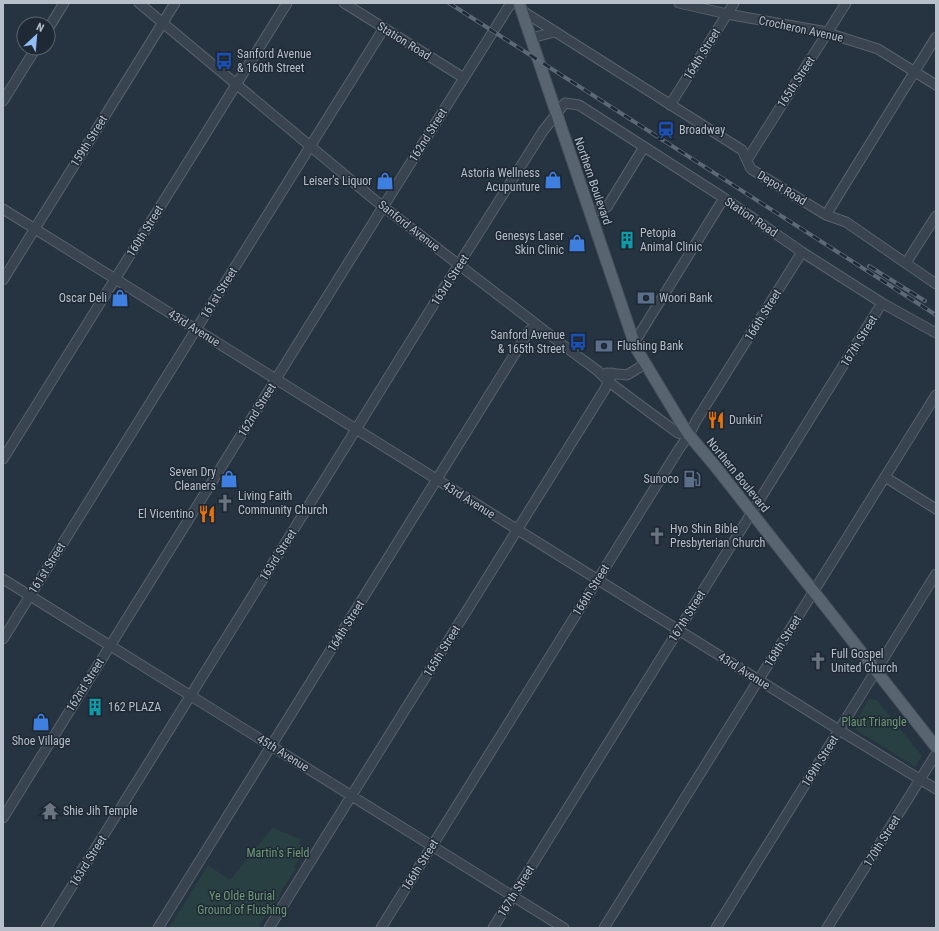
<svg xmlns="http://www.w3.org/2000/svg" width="939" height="931" viewBox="0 0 939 931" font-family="'Roboto Condensed',sans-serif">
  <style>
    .green { fill: #284041 }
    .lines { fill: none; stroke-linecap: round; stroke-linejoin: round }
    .minor-casing { stroke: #58626d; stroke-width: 11 }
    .major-casing { stroke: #46505c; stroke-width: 13 }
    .minor { stroke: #3a4450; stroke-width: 9 }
    .major { stroke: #586470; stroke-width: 11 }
    .rail-casing { stroke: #5c6977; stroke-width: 4 }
    .rail { stroke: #1f2935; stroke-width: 2.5; stroke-dasharray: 8; stroke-linecap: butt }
    .labels { text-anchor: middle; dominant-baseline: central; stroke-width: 3; stroke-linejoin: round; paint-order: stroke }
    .street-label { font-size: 12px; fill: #b6bfca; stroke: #1f2935 }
    .poi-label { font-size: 12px; fill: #b6bfca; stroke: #1f2935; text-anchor: start }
    .park-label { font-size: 12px; fill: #6e9b75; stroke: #1f2935 }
  </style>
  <rect width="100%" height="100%" fill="#263340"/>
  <path class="green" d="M869,699L877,700L922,756L915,767L856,730L855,723Z
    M272,828L301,839L299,844L306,848L294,867L296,869L280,893C280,898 277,902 273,904L258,928H169L208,865L230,880Z"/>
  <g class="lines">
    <g class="minor-casing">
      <path id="minor" d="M139,3L376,201L571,351L598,371L609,382L656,417L678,433L689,435
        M344,3L464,78
        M679,3L727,14L827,32L834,35L878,49L936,85
        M521,10L742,150L751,169L826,215L846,222L936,284
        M48,29L64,3
        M531,38L555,32
        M3,101L36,48
        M670,105L734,3
        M747,160L846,3
        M3,209L839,730L936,789
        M590,213L607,207L644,147
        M826,215L936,37
        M906,263L936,216
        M3,280L175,3
        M634,343L724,198
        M607,373L627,375L645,364
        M3,459L287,3
        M885,477L936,509
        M3,579L564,928
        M3,639L384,28
        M3,818L378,215L511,3
        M46,928L437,299L543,131L565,103L579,105L724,198L802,252L882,303L936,333
        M158,928L529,331L536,324
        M269,928L605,389L612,373
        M381,928L679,449L689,435L696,421L802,252
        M493,928L882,303
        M604,928L936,395
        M716,928L936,574
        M827,928L936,754"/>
    </g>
    <g class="major-casing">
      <path id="major" d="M519,3L636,348L683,426L689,435L715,466L936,747"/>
    </g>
    <use href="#minor" class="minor"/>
    <use href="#major" class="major"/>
    <g class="rail-casing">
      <path id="rail" d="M449,3L936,315
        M869,266L925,301"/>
    </g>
    <use href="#rail" class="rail"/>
  </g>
  <defs>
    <g id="bus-bare" transform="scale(1.38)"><path d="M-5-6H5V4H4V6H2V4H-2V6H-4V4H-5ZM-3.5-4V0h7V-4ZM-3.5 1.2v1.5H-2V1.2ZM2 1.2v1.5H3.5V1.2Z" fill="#1a4fb4" stroke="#1f2935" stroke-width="2.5" paint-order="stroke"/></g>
    <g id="station-bare" transform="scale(1.38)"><path d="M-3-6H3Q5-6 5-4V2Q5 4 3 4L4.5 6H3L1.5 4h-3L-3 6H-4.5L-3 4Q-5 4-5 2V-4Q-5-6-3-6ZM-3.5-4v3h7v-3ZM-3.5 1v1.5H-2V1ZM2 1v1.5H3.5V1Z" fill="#1a4fb4" stroke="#1f2935" stroke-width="2.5" paint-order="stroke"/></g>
    <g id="shop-bare" transform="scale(1.38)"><path d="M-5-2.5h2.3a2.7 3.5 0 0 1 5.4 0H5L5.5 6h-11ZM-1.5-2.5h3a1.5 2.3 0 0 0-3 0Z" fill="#3f7fe0" stroke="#1f2935" stroke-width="2.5" paint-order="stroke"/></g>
    <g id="building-bare" transform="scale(1.38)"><path d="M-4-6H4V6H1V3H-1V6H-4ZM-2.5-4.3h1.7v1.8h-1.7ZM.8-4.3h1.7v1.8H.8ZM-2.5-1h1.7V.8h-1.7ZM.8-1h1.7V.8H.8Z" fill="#0f9aa8" stroke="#1f2935" stroke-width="2.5" paint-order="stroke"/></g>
    <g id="bank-bare" transform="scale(1.38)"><path d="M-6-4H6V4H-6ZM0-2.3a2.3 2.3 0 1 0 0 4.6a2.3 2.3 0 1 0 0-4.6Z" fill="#5c6f8a" stroke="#1f2935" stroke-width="2.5" paint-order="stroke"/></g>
    <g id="restaurant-bare" transform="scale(1.38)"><path d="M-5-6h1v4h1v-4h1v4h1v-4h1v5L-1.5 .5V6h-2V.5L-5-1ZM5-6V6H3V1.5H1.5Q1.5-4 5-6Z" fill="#e8710a" stroke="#1f2935" stroke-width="2.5" paint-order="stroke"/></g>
    <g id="fuel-bare" transform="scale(1.38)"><path d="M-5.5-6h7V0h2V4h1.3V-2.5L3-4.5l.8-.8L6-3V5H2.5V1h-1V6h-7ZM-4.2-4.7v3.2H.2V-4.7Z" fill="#5c6f8a" stroke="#1f2935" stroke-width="2.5" paint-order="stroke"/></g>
    <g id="church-bare" transform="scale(1.38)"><path d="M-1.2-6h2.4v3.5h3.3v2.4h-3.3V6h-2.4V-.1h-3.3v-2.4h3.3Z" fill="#6b7280" stroke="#1f2935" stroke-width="2.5" paint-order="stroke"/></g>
    <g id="temple-bare" transform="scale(1.38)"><path d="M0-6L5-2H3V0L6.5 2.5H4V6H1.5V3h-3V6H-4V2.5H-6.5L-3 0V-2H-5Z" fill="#6b7280" stroke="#1f2935" stroke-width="2.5" paint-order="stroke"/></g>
  </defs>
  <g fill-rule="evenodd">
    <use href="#bus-bare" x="224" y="61"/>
    <use href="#station-bare" x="666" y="130"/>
    <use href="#shop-bare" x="553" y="180"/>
    <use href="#shop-bare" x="385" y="181"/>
    <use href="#building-bare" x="627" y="240"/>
    <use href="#shop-bare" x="577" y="243"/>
    <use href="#shop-bare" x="120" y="298"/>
    <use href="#bank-bare" x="646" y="298"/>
    <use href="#bus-bare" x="578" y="342"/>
    <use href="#bank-bare" x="604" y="346"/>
    <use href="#restaurant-bare" x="716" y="420"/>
    <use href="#shop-bare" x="229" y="479"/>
    <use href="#fuel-bare" x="692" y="479"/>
    <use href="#church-bare" x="225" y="503"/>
    <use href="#restaurant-bare" x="207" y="514"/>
    <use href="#church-bare" x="657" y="536"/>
    <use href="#church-bare" x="818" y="661"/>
    <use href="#building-bare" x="95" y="707"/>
    <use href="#shop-bare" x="41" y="722"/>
    <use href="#temple-bare" x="50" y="811"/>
  </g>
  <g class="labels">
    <g class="street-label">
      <text transform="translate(801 29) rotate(12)">Crocheron Avenue</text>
      <text transform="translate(404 41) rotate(32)">Station Road</text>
      <text transform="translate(702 54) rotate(-58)">164th Street</text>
      <text transform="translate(796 82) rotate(-57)">165th Street</text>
      <text transform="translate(428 135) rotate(-58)">162nd Street</text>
      <text transform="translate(89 141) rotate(-58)">159th Street</text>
      <text transform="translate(593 181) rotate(71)">Northern Boulevard</text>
      <text transform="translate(782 188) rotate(31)">Depot Road</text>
      <text transform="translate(751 217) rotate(34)">Station Road</text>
      <text transform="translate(409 226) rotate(38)">Sanford Avenue</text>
      <text transform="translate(145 231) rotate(-58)">160th Street</text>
      <text transform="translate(450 280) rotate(-57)">163rd Street</text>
      <text transform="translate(219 293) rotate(-58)">161st Street</text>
      <text transform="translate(763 315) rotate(-58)">166th Street</text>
      <text transform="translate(194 328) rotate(32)">43rd Avenue</text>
      <text transform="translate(859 341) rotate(-58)">167th Street</text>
      <text transform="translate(257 410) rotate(-58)">162nd Street</text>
      <text transform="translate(738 475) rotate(51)">Northern Boulevard</text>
      <text transform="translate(469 500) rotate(32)">43rd Avenue</text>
      <text transform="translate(278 555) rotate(-58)">163rd Street</text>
      <text transform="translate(47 568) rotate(-58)">161st Street</text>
      <text transform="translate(591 590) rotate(-58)">166th Street</text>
      <text transform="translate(687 616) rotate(-58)">167th Street</text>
      <text transform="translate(346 626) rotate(-58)">164th Street</text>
      <text transform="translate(783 641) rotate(-58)">168th Street</text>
      <text transform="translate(442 651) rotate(-58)">165th Street</text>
      <text transform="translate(744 671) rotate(32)">43rd Avenue</text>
      <text transform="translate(85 685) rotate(-58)">162nd Street</text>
      <text transform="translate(283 753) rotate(32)">45th Avenue</text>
      <text transform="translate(820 761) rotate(-58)">169th Street</text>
      <text transform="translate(882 841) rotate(-58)">170th Street</text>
      <text transform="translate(88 861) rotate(-58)">163rd Street</text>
      <text transform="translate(420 865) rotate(-58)">166th Street</text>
      <text transform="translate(516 891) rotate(-58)">167th Street</text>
    </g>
    <g class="poi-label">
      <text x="237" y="54">Sanford Avenue<tspan x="237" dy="14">&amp; 160th Street</tspan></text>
      <text x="679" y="130">Broadway</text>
      <text x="540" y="173" text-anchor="end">Astoria Wellness<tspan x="540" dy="14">Acupunture</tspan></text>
      <text x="372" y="181" text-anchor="end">Leiser's Liquor</text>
      <text x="640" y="233">Petopia<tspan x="640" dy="14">Animal Clinic</tspan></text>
      <text x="564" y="236" text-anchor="end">Genesys Laser<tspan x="564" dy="14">Skin Clinic</tspan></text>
      <text x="107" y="298" text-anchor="end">Oscar Deli</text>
      <text x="659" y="298">Woori Bank</text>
      <text x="565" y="335" text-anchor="end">Sanford Avenue<tspan x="565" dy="14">&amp; 165th Street</tspan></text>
      <text x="617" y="346">Flushing Bank</text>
      <text x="729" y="420">Dunkin'</text>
      <text x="216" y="472" text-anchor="end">Seven Dry<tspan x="216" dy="14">Cleaners</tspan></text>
      <text x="679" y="479" text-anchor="end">Sunoco</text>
      <text x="238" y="496">Living Faith<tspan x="238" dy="14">Community Church</tspan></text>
      <text x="194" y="514" text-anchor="end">El Vicentino</text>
      <text x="670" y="529">Hyo Shin Bible<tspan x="670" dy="14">Presbyterian Church</tspan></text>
      <text x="831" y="654">Full Gospel<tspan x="831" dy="14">United Church</tspan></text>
      <text x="108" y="707">162 PLAZA</text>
      <text x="41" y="741" text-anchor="middle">Shoe Village</text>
      <text x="63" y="811">Shie Jih Temple</text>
    </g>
    <g class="park-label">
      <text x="874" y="722">Plaut Triangle</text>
      <text x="278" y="853">Martin's Field</text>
      <text x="242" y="896">Ye Olde Burial<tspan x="242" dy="14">Ground of Flushing</tspan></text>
    </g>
  </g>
  <rect width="939" height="931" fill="none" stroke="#b6bfca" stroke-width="8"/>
  <g transform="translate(36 36) rotate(26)"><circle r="19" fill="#1f2935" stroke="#5b6571"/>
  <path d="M0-3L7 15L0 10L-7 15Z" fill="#8fbef7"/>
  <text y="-6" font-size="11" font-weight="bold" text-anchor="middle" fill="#b6bfca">N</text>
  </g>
</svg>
